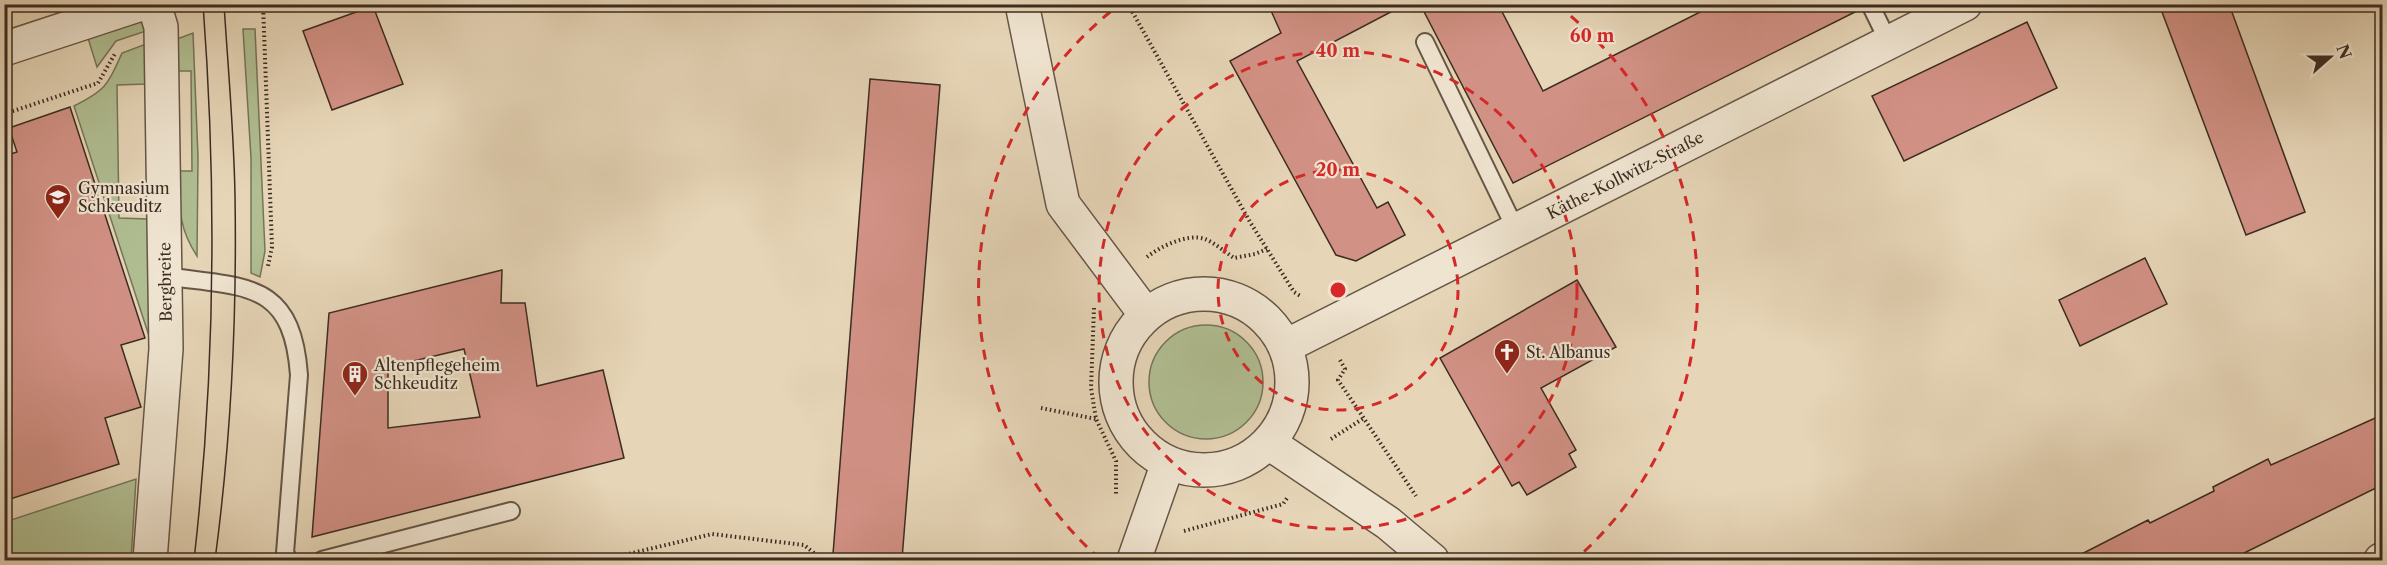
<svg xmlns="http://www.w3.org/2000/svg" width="2387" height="565" viewBox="0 0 2387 565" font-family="'Libre Caslon Text',serif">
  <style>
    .green { fill: #b0be92; stroke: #76755a; stroke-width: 1.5 }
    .building { fill: #d29185; stroke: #3c2c21; stroke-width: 1.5; fill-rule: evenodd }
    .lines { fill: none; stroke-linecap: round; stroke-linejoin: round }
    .service-casing { stroke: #665646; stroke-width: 20 }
    .minor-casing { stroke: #665646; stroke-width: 36 }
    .tertiary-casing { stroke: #665646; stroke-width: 36 }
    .path { stroke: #3c2c21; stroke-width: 4; stroke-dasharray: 1.5 3; stroke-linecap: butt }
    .service { stroke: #efe4d0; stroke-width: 16 }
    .minor { stroke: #efe4d0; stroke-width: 33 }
    .tertiary { stroke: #efe4d0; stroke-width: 33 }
    .tram { stroke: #3c2c21; stroke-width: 1.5 }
    .ring { fill: none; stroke: #d62828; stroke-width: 3; stroke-dasharray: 10 8 }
    .labels { text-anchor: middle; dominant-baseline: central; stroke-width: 4.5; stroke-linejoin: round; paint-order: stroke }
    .street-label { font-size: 16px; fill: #3c2c21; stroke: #efe4d0 }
    .poi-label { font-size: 16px; fill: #3c2c21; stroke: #efe4d0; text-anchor: start }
    .centre { fill: #d62828; stroke: #efe4d0; stroke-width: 3 }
    .ring-label { font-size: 18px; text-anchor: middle; font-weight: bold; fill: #d62828; stroke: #efe4d0; stroke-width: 4.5; stroke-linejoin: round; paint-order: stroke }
  </style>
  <rect width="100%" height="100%" fill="#e6d5b7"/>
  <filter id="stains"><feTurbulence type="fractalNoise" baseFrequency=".00333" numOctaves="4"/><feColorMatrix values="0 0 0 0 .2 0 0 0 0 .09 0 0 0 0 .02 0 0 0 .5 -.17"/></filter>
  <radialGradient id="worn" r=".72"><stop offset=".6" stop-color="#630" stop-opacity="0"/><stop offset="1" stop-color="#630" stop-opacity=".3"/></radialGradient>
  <path class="green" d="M140,20L147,22L146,31L116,41L97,67L88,38Z
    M243,29H255L265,251L260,277L251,273V158Z
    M193,33L198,157L197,256C177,226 180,205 179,171H192L191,71H177V39Z
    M146,44V84L117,85L119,218L148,219L149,336L74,106C106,90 107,86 122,53Z
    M1149 382a57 57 0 1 1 114 0a57 57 0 1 1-114 0Z
    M136,479L131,560H5V522Z"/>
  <path class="building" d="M1268,4H1406L1297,61L1377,208L1388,202L1405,235L1356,261L1336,255L1230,61L1281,33Z
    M1420,4H1498L1543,91L1716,4H1860L1861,9L1513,183Z
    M2159,4H2229L2305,212L2246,235Z
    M373,6L403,84L332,110L303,31Z
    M2027,22L2057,88L1904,161L1872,96Z
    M870,79L940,85L902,559L833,554Z
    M70,107L145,338L121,345L141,407L105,418L119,464L4,501V156L17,152L9,128Z
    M2145,258L2167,304L2080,346L2059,300Z
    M502,270L501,303H525L537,386L603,370L624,458L312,537L329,313ZM464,349L480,417L388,428V367Z
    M1577,280L1616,347L1541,388L1576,450L1569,454L1576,467L1527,495L1519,482L1512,486L1440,358Z
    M2382,415V485L2228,561H2068L2148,520L2150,523L2214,491L2213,487L2268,459L2271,465Z"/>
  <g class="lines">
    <g class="service-casing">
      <path id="service" d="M1870,4L1889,43
        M1425,42L1516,230
        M165,276C244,288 292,279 299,375L285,553L289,560
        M322,560L511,511"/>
    </g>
    <g class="minor-casing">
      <path id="minor" d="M4,49L141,4
        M1286,346L1965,4
        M150,560L166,349L161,27L154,4
        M2381,560H2382"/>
    </g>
    <g class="tertiary-casing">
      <path id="tertiary" d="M1022,4L1063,204L1146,315
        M1116 382a88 88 0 1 1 176 0a88 88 0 1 1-176 0Z
        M1269,443L1388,523L1432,560
        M1134,560L1168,463"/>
    </g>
    <path class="path" d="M263,4L272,247L268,266
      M1128,4L1250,222L1294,292L1302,297
      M4,114L98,83L116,52
      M1147,257C1161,246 1188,233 1205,239C1215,243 1225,252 1234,258L1255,254L1267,249
      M1094,308L1091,388L1096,419L1116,461V494
      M1340,360L1345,369L1338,380L1416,496
      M1041,408L1096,419
      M1331,439L1364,418
      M1184,531L1283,504L1287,498
      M603,560L712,534L804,545L823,560"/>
    <use href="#service" class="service"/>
    <use href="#minor" class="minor"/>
    <use href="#tertiary" class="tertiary"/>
    <path class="tram" d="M194,560C215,376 217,190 203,4
      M215,560C231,440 237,317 235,196C234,132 228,68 224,4"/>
  </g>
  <g class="ring">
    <circle cx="1338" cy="290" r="120"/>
    <circle cx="1338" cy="290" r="239"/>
    <path d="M1100 559A359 359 0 0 1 1119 5M1557 5A359 359 0 0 1 1576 559"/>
  </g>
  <defs>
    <g id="school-pin" transform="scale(1.35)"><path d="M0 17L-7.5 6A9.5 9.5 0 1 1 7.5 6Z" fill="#8f2418" stroke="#efe4d0"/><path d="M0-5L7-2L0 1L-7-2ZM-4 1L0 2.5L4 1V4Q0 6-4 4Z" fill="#fff"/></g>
    <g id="church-pin" transform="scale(1.35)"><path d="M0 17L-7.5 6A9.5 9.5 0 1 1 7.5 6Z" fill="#8f2418" stroke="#efe4d0"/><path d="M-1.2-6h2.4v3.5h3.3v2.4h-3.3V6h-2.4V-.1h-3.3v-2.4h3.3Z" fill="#fff"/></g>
    <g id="building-pin" transform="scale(1.35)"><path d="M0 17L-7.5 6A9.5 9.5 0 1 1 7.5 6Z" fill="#8f2418" stroke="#efe4d0"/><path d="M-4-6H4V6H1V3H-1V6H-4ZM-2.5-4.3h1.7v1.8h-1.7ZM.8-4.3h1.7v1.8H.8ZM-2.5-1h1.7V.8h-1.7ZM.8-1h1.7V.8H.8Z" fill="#fff"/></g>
  </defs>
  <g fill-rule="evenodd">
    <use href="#school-pin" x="58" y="197"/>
    <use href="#church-pin" x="1507" y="352"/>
    <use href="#building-pin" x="355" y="374"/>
  </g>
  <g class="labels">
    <g class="street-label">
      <text transform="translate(1625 175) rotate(-27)">Käthe-Kollwitz-Straße</text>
      <text transform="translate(165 282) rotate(-91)">Bergbreite</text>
    </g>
    <g class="poi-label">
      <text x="78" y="188">Gymnasium<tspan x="78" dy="18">Schkeuditz</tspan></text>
      <text x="1526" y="352">St. Albanus</text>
      <text x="374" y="365">Altenpflegeheim<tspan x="374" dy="18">Schkeuditz</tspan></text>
    </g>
  </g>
  <circle cx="1338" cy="290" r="9" class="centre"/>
  <g class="ring-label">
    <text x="1592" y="42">60 m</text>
    <text x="1338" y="57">40 m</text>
    <text x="1338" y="176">20 m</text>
  </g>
  <rect width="2387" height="565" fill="none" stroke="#e6d5b7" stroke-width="24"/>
  <rect x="6" y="6" width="2375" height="553" fill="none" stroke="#3c2c21" stroke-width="3"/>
  <rect x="12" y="12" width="2363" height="541" fill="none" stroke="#3c2c21" stroke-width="1.5"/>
  <g transform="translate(2330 57) rotate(69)" stroke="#efe4d0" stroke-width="4.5" paint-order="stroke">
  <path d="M0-4.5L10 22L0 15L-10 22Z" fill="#3c2c21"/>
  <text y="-9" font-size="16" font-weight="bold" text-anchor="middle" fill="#3c2c21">N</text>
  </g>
  <rect width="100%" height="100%" filter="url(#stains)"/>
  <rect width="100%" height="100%" fill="url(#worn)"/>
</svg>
